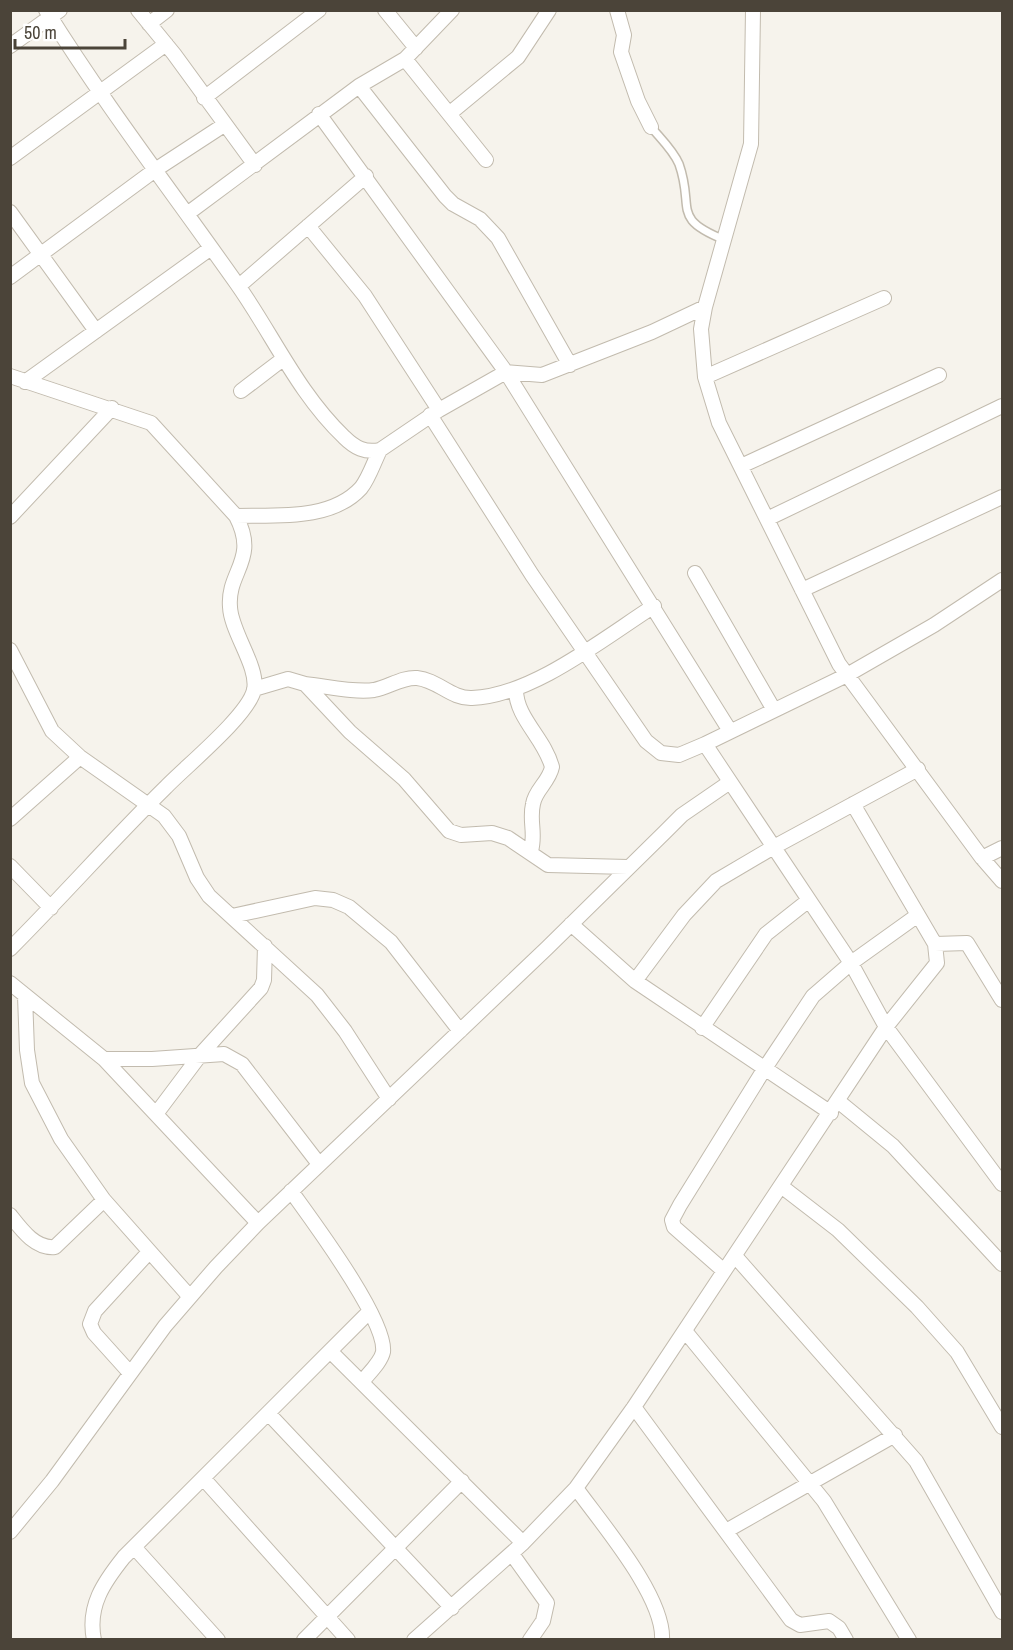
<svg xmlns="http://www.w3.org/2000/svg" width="1013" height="1650" viewBox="0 0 1013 1650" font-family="'Archivo Narrow',sans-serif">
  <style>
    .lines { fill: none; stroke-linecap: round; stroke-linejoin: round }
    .lane-casing { stroke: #c2bbae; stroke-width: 10 }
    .street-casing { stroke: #c2bbae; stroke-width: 16 }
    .lane { stroke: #fff; stroke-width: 7 }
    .street { stroke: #fff; stroke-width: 14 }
  </style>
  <rect width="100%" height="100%" fill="#f6f3ec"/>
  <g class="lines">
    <g class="lane-casing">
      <path id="lane" d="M651,127C661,139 673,150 679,164C695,209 670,218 725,240"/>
    </g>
    <g class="street-casing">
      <path id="street" d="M46,10C105,105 173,193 237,284C273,335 298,393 344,437C355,448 365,453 380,450L439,410L506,372L542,375L652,332L705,307
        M138,10L174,54L255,165
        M385,10L416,48
        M617,10L624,35L621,52L638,101L651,127
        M753,10L751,144L705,307L701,329L705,377L719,423L839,664L982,858L1002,881
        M149,24L167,10
        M10,46L60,10
        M405,59L486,160
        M359,86L445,196L453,204L480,219L498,238L570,365
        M204,98L319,10
        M319,114L506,372L730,731
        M449,114L518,57L549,10
        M10,158L166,44
        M10,212L96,331
        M187,214L359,86L405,59L452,10
        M308,226L365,296L439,410
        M10,277L155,170L224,125
        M239,286L366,176
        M10,376L151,423L236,516C259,560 227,571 230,607C231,632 259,667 254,690C248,716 185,767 165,788C112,840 63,896 10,949
        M705,377L884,298
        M25,382L211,248
        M241,391L283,359
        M430,415L532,575L646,741L661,753L679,755L705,744L847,675L934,625L1002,580
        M741,466L939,375
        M236,516C276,515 331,521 361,488C369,478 374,462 380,450
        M10,517L112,408
        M767,519L1002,406
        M695,573L774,710
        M802,590L1002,497
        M10,650L52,731L80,757L164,816L179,836L197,878L209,896L317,995L345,1031L389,1099
        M305,684C325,686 355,693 374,690C389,687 402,677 417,678C438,680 451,699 472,698C532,696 604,638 654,606
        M254,689L288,679L305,684L350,732L404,779L449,831L461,835L492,833L508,838L548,865L628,867
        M516,690C516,718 545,739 552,767C549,782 535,790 533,804C529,821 536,833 531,851
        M705,744L851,963L886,1027L1002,1184
        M10,819L80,757
        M982,858L1002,848
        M10,866L51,908
        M232,916L315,898L333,900L349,907L391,942L460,1031
        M571,924L635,981L831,1113
        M935,944L967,943L1002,1000
        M635,981L684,915L716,881L772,848L918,769
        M10,983L104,1059L258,1223
        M25,996L27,1050L32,1083L61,1139L104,1200L190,1297
        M702,1028L766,934L809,900
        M104,1059H152L224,1054L242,1064L319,1164
        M838,1101L893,1146L1002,1264
        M156,1114L201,1054L261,988L264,980L265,946
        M781,1186L838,1230L917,1307L957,1352L1002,1427
        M291,1191C311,1219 387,1320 383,1352C381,1362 368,1374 362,1382
        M10,1215C21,1229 35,1249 55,1247L104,1200
        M735,1256L916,1461L1002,1612
        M724,1271L674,1227L672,1220L680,1205L765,1068L813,996L851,963L918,915
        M685,1331L824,1501L909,1640
        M330,1351L523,1543
        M130,1373L94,1333L90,1324L95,1311L149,1252
        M634,1407L791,1620L800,1625L829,1621L839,1628L846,1640
        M268,1413L452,1608
        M203,1478L348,1640
        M576,1488C601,1523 665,1597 662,1640
        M726,1531L895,1435
        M10,1532L52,1481L165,1326L216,1267L258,1223L547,948L665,832L682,815L730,782
        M134,1547L218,1640
        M512,1554L547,1603L543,1621L530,1640
        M94,1640C87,1606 104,1582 124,1557L369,1312
        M304,1640L462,1481
        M414,1640L523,1543L576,1488L634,1407L886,1027L937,963L935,944L853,804"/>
    </g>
    <use href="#lane" class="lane"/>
    <use href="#street" class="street"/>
  </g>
  <rect width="1013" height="1650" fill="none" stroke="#4b4439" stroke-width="24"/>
  <path d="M15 39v9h110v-9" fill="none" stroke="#4b4439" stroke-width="3"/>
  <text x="24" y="39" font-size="18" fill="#4b4439" stroke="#ffffff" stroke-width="4.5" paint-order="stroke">50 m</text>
</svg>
